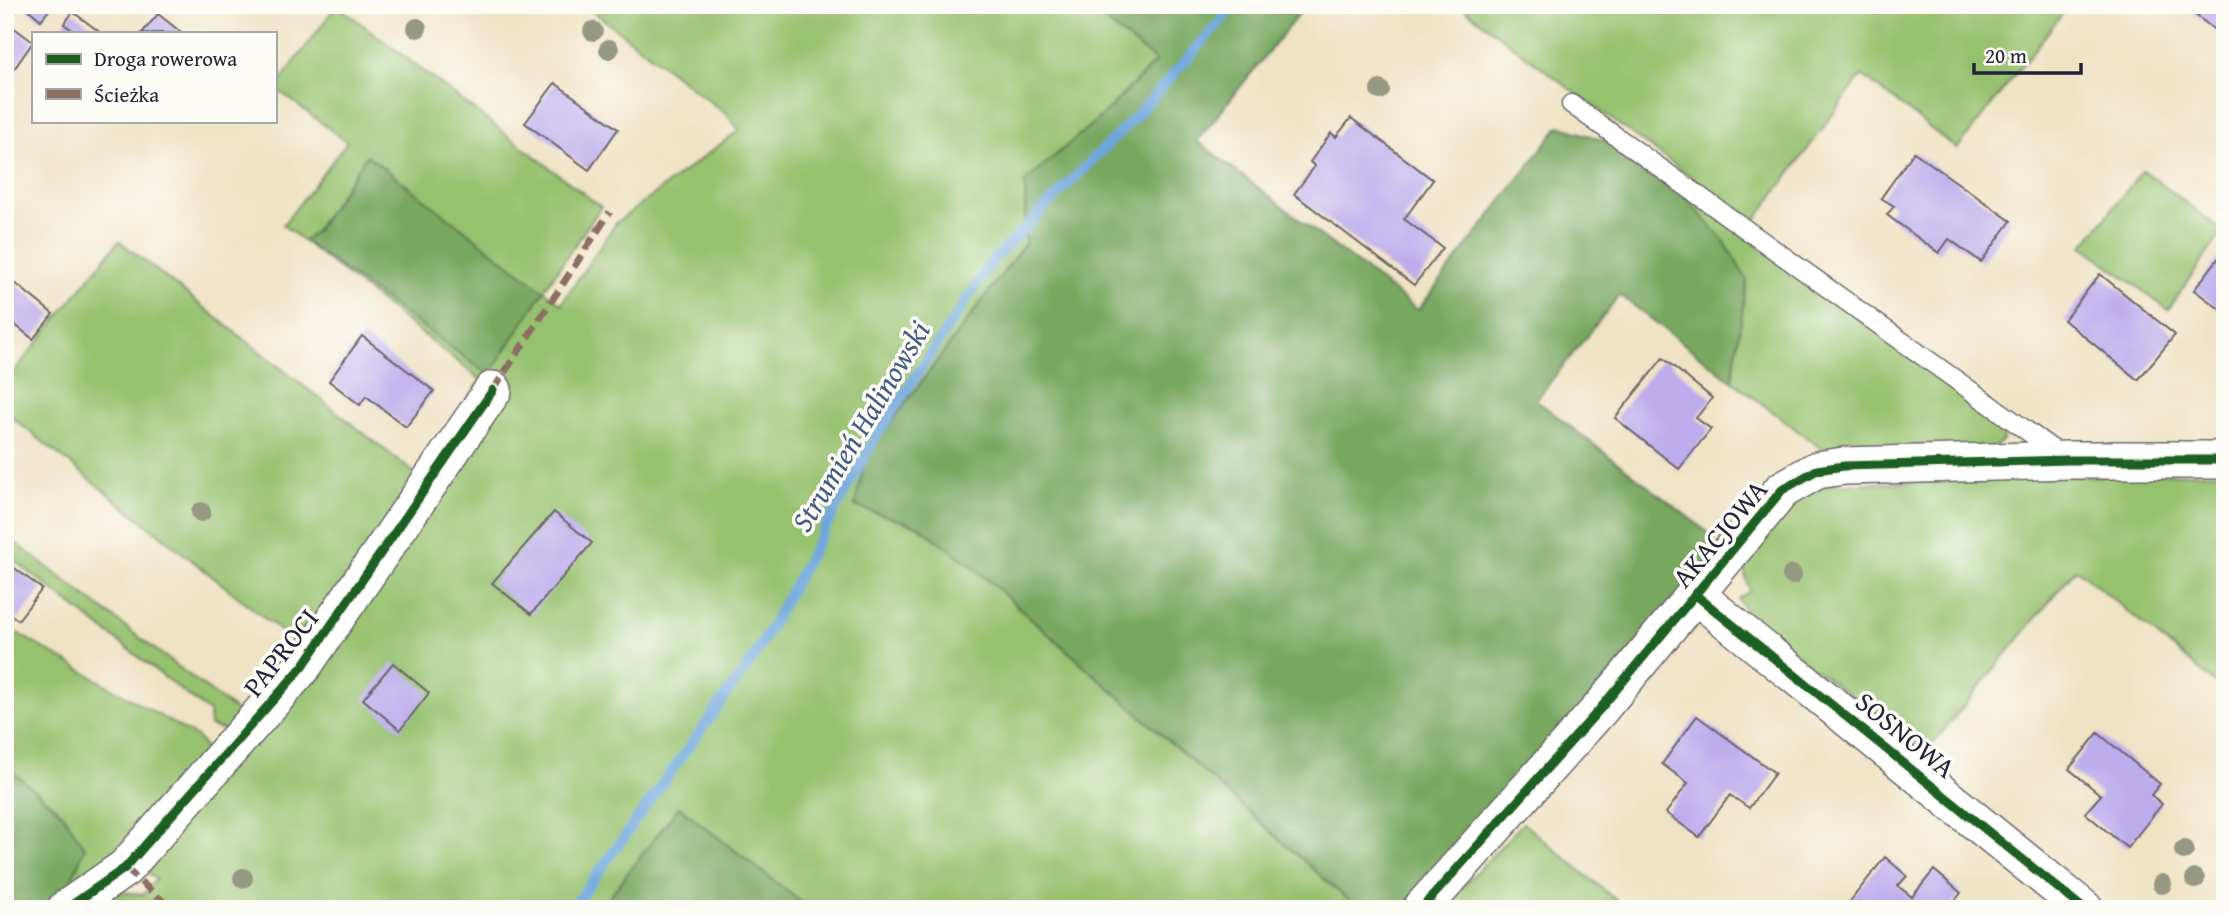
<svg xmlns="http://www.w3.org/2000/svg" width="2230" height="914" viewBox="0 0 2230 914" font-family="'Gentium Book Plus',serif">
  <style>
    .green { fill: #96c16e; stroke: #5c7254; stroke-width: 2; fill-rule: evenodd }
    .forest { fill: #78a761; stroke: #4d644e; stroke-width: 2 }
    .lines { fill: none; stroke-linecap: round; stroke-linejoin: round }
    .stream { stroke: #6da5dc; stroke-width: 10 }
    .building { fill: #bdadec }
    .lane-casing { stroke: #6a666b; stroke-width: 21 }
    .street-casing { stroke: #6a666b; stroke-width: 40 }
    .lane { stroke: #fff; stroke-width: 18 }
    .street { stroke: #fff; stroke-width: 37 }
    .quiet { stroke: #8d6e63; stroke-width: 7; stroke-dasharray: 14 7; stroke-linecap: butt }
    .cycleway-casing { stroke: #fdfcf7; stroke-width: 13 }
    .cycleway { stroke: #1b5e20; stroke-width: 9 }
    .tree { fill: #959883 }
    .labels { text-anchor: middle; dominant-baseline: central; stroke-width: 7; stroke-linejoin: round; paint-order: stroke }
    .street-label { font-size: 28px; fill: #22223b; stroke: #fdfcf7 }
    .water-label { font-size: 30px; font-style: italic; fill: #445d83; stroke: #fdfcf7 }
  </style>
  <rect width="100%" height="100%" fill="#fdfcf7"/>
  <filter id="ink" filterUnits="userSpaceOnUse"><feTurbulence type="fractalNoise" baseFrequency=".0143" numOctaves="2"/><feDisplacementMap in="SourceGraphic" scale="14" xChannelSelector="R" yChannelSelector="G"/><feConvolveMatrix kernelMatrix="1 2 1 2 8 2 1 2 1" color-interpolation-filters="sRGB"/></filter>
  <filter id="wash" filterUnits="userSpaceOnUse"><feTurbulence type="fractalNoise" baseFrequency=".00686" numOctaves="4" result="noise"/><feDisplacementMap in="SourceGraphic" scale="28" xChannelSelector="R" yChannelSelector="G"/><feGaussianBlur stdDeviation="1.57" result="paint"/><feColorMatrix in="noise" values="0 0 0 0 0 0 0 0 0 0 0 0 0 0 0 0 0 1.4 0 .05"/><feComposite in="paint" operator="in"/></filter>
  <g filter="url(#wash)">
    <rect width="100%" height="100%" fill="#efe3c5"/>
    <path class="green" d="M337,5L601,207L544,290L561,304L616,223L739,130L727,115L585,5H1085L1156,61L1107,111L1025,182V243L866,456L855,506L918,526L971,565L1358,909H810L679,807L600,909H89L119,891L143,895L156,879L139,866L300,646L5,412V383L119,241L417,475L481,380L283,225L347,142L275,88ZM367,155L489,375L305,241L315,231Z
      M1459,5H2069L1957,149L1862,75L1754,222L1586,101Z
      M2143,170L2223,231L2168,310L2083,246Z
      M1674,184L1998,420L2004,439L1993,449H1822L1732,381L1747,280Z
      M2225,472V691L2076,569L1926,752L1753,623L1738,599L1750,591C1748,585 1744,576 1745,570C1748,551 1797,498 1813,485Z
      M5,535L244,717L231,732L210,726L209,712L5,553Z
      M5,626L198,738L211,757L180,795L58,906L62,813L5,766Z
      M1523,823L1627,909H1441Z"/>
    <path class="forest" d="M1085,5H1306L1197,141L1418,310L1559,126L1612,143L1674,184L1724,241L1747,280L1732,381L1620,295L1536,400L1714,537L1715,556L1403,909H1358L971,565L918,526L855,506L866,456L1025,244V182L1107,111L1156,61Z
      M367,155L544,291L489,375L304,241L316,231Z
      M5,766L62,813L85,848L59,909H5Z
      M679,807L810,909H600Z"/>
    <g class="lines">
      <path class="stream" d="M572,909L754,657L875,438L992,261L1138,114L1235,5"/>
    </g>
    <g id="blocks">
      <path class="building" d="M23,5H53L41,20Z
        M2191,5H2225V38L2188,9Z
        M73,12L101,33H76L64,24Z
        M158,14L182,33H142Z
        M5,21L33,42L5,82Z
        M555,83L618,129L589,170L525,123Z
        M1351,118L1433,180L1404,219L1443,248L1414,285L1294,194L1315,166L1310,162L1331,133L1336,137Z
        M1914,152L2011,221L1981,262L1949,239L1939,253L1887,215L1894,206L1881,198Z
        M2225,250V313L2194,290Z
        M2100,274L2175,335L2138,380L2064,320Z
        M15,283L53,314L33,339L5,317V294Z
        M362,336L434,391L406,427L366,396L360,405L329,381Z
        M1663,358L1712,398L1696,418L1711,429L1679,469L1615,418Z
        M554,512L592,543L531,614L492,583Z
        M5,565L10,568L12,566L42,589L18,620L5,610Z
        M393,663L429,693L400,730L363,699Z
        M1697,716L1775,773L1749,808L1730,795L1699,837L1666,813L1688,783L1662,764Z
        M2098,733L2160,784L2151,795L2162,804L2127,848L2085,813L2101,795L2069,769Z
        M1885,857L1907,876L1898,886L1912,897L1934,870L1961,893L1948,909H1844Z"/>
    </g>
  </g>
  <g filter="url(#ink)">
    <use href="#blocks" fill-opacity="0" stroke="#6a666b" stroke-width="2"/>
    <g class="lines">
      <g class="lane-casing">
        <path id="lane" d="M1571,104L2062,456"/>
      </g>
      <g class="street-casing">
        <path id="street" d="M1697,596L2084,909
          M66,909L125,868L303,666L493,390
          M1421,909L1600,709L1782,490L1817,470L1844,466L2068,460H2225"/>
      </g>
      <use href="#lane" class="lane"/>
      <use href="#street" class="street"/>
      <path class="quiet" d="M493,390L610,212
        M125,868L172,909"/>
      <g class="cycleway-casing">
        <path id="cycleway" d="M1697,596L2084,909
          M66,909L125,868L303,666L493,390
          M1421,909L1600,709L1782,490L1817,470L1844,466L2068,460H2225"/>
      </g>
      <use href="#cycleway" class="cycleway"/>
    </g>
    <g class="tree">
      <circle cx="417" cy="28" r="10"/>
      <circle cx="593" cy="31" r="10"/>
      <circle cx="609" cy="49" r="10"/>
      <circle cx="1380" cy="90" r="10"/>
      <circle cx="201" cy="512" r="10"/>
      <circle cx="1792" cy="575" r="10"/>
      <circle cx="2184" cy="850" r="10"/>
      <circle cx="243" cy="878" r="10"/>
      <circle cx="2195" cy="879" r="10"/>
      <circle cx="2162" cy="884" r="10"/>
    </g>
  </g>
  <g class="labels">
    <g class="street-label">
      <text transform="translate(1719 533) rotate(-50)">AKACJOWA</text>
      <text transform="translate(280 652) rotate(-52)">PAPROCI</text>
      <text transform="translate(1906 734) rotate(39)">SOSNOWA</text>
    </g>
    <g class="water-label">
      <text transform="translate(860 426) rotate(-59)">Strumień Halinowski</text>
    </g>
  </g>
  <rect width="2230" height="914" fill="none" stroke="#fdfcf7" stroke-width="28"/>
  <rect x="32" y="32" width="245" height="91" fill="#fdfcf7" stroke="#a5a5ac" stroke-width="2"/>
  <rect x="46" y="54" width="35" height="10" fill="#1b5e20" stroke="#a5a5ac" stroke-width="2"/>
  <text x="94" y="66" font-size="21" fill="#22223b">Droga rowerowa</text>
  <rect x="46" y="89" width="35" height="10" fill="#8d6e63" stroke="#a5a5ac" stroke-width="2"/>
  <text x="94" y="102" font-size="21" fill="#22223b">Ścieżka</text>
  <path d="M1974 63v10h107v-10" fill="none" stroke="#22223b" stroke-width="3.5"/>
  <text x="1985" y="63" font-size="21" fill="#22223b" stroke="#fdfcf7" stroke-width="5" paint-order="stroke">20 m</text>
</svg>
